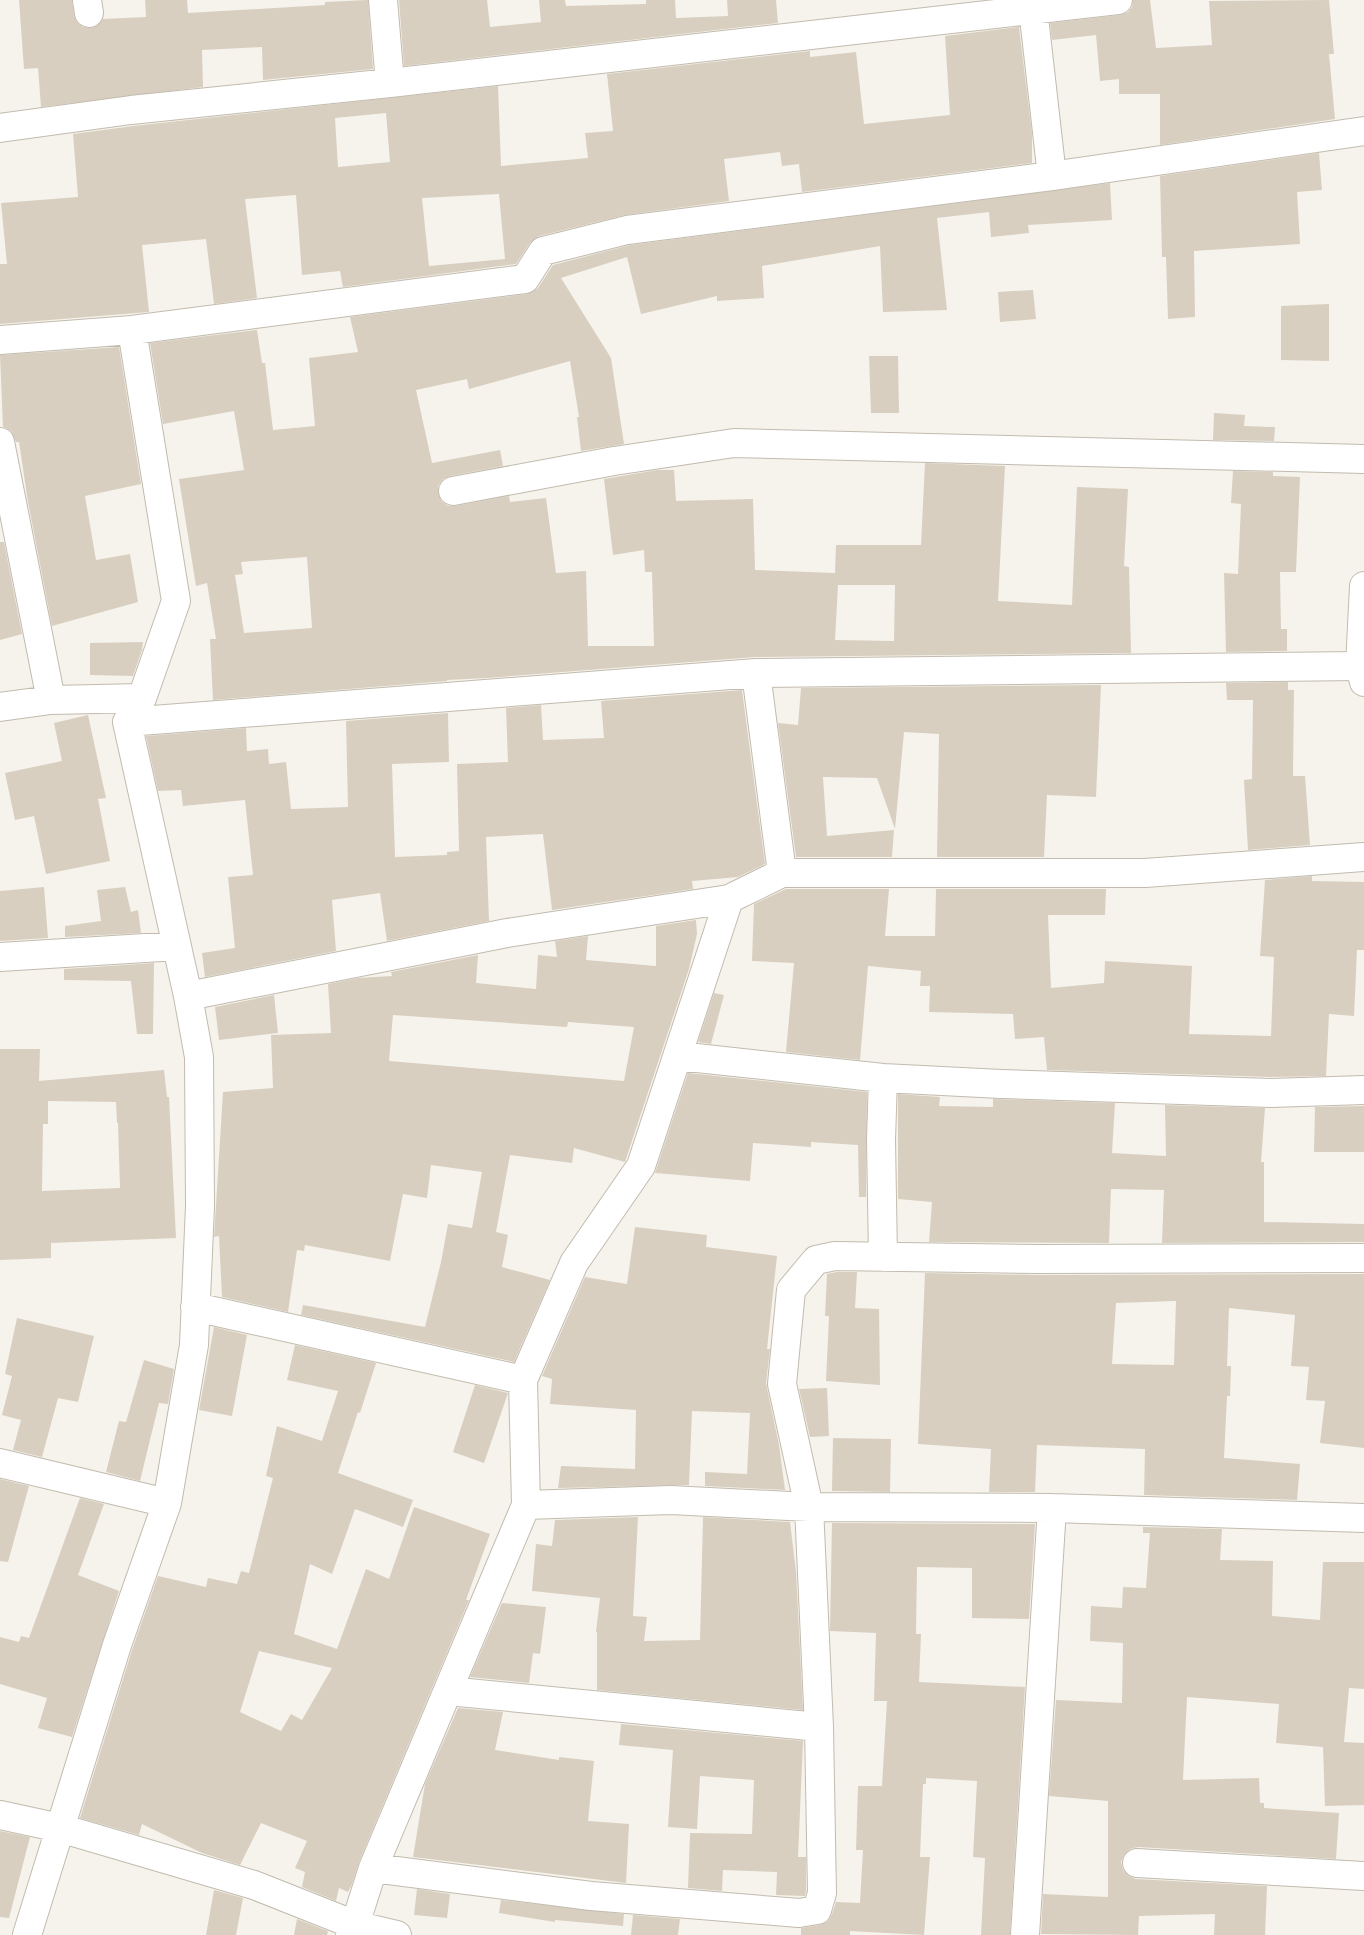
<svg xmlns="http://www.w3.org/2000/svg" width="1364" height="1935" viewBox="0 0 1364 1935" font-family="'Roboto Condensed',sans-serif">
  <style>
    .building { fill: #d8cfc1; fill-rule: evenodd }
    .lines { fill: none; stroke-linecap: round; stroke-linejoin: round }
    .minor-casing { stroke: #c2bbae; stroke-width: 30 }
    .tertiary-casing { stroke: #c2bbae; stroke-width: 30 }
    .minor { stroke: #fff; stroke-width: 28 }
    .tertiary { stroke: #fff; stroke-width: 28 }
  </style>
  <rect width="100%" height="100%" fill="#f6f3ec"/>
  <path class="building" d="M19,0H72L74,15L77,22L83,27L91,28L98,25L103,19L146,17L145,0H187L188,13L325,5V2L368,0L373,69L263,80L262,47L202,50L203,87L41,107L38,68L24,69Z
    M399,0H487L490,27L541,22L539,0H565L566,6L646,4V0H675L676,18L728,16L727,0H776L778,23L404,66Z
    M1133,0H1150L1156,48L1212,45L1209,1L1329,0L1334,54H1329L1335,119L1160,145V94H1119V79L1100,81L1096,35L1052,40L1050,23L1120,15L1128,12L1132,7Z
    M1019,27L1032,134V163L802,192L799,164L782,166L780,152L724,159L729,201L625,215L539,236L530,243L516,264L343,287L340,271L302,275L296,195L245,199L257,298L214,304L206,239L142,245L149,312L0,324V264H7L1,203L78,197L73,134L133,126L498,86L501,166L588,158L585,133L613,131L607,74L810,51V57L856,52L864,124L950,115L945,36ZM386,113L390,162L338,167L335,118ZM499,194L505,259L429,266L422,198Z
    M1319,153L1322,190L1297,192L1300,244L1194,251L1195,317L1168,319L1166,257H1162L1160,176Z
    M1110,183L1112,220L1028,225L1029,233L991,237L989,212L937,218L947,310L883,312L880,246L762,266L764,298L717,301V296L641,314L627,257L561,278L611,358L624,444L581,451L577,417H579L570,361L469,389L467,379L416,390L432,463L500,450L503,466L450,476L443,479L438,486V493L441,501L448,506H455L509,496L510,502L546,498L556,573L586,571L588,646H654L652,572H645L644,550L613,555L604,479L657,470H674L676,501L753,499L755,570L835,573L836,545H921L925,463L1005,466L998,601L1072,605L1077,487L1128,489L1124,566L1129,567L1131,653L755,657L487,678L447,680V681L213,700L210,639H216L207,583L196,586L179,479L244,470L234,411L163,424L150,343L257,330L262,363H265L273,430L315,426L309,358L358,352L350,317L527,294L538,288L553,265L630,245ZM307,557L312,628L244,633L235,575L243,574L241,562ZM838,585H895L894,641L835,640Z
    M1033,290L1036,319L1000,322L998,292Z
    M1329,304V361L1281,360V306Z
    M119,347L141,484L85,496L96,560L130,554L138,602L52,626L28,502L19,442H16L11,431L3,427L0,355Z
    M869,356H898L899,413H871Z
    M1214,413L1245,415L1244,426L1275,427L1274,441L1213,440Z
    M1233,471L1273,472V476L1300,477L1296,572H1280L1281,629H1287V651L1226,652L1224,573L1238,574L1241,504L1231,503Z
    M0,542H4L22,634L0,640Z
    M143,642L142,650L133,676L90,675V643Z
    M1288,682V690H1294L1293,776H1305L1310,845L1248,850L1244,780L1252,779L1253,700H1227L1226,683Z
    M1101,685L1096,797L1047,795L1044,857H937L939,734L904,732L895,829L877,778L823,777L827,836L894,830L892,857H796L778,723L798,725L801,688Z
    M742,690L765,864L738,877L692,881L693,889L552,910L543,834L486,837L489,921L387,941L380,893L332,900L336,951L205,977L202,953L235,948L228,877L253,875L245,800L183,806L181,790L158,791L146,736L246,728L247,751L268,749L269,764L286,762L291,809L348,807L346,721L448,713L449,762L392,764L395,857L447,855V852L459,851L457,764L508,762L506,708L541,705L543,740L604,738L601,701Z
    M88,715L106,798L98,799L110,861L46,874L34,816L15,820L5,773L62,761L54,723Z
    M1312,876V881L1364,882V950H1357L1354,1016L1329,1014L1326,1076L1271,1077L1047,1070L1044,1037L1015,1039L1013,1014L929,1012L930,986H920L921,971L868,966L860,1060L786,1052L794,963L752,961L754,904L786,889H889L885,936H935L936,889H1106L1105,915H1048L1051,988L1104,983L1105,961L1192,966L1189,1034L1271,1036L1274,957L1260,956L1265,880Z
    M44,887L48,938L0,941V891Z
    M125,887L131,912L138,910L141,933L65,937V926L101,921L97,890Z
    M696,920L697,934L689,969L625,1162L574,1148L572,1163L510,1155L496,1232L508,1235L502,1267L550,1280L514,1362L301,1315L303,1305L425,1327L441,1262L448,1224L472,1228L482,1172L431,1165L427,1198L403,1194L390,1261L305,1245L304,1251L297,1250L288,1312L222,1297L219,1236L214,1237L223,1092L273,1088L271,1035L331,1033L328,984L358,978L392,976L391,972L478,955L476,983L536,989L538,955L557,957L555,941L588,936L586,960L656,966V926ZM393,1015L567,1027L568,1022L634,1027L624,1081L389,1061Z
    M154,963L153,1034H137L131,981L64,980V969Z
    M714,993L724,995L711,1044L698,1042Z
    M274,995L278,1033L219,1040L215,1007Z
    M0,1049H40L39,1081L164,1070L167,1097H169L176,1238L51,1243V1258L0,1260ZM48,1101L116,1102L117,1123H118L120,1188L42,1191L43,1124H48Z
    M688,1073L867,1092L866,1197H859L858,1145L811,1142V1147L753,1143L750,1181L655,1173Z
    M898,1094L940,1097L939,1106L993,1107V1099L1115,1103L1112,1153L1166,1156L1165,1105L1265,1108L1261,1162H1264V1222L1364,1224V1242L1162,1243L1164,1190L1111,1189L1109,1243L929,1242L932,1202L898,1199Z
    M1364,1106V1152H1314L1315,1107Z
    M635,1227L707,1235L706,1247L777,1256L767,1349H770L766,1383L779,1445L785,1490L705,1486V1472L747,1474L750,1413L692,1411L689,1485L558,1488L561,1466L635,1469L636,1410L550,1404L552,1379L542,1376L585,1277L627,1284Z
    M837,1272H857L855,1308L879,1309L880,1385L826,1381L829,1316H825L827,1274Z
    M925,1273L1038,1275L1364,1274V1448L1320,1443L1325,1401L1306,1400L1309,1367L1291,1366L1295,1315L1229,1308L1227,1366H1231L1230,1396H1227L1224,1458L1300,1464L1297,1500L1144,1495L1145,1449L1037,1445L1035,1492H989L991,1449L918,1444ZM1176,1301L1174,1365L1112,1364L1116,1303Z
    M17,1318L94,1336L78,1402L58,1398L42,1457L13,1450L21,1420L2,1415L12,1376L5,1374Z
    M214,1327L247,1335L232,1416L199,1410Z
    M295,1345L376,1363L360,1413L358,1412L338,1473L413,1500L403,1527L355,1509L332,1574L310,1564L294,1634L337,1649L366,1569L389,1579L414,1507L490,1534L466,1600H469L359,1862L352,1884L348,1892L339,1888L336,1901L302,1887L305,1872L295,1868L307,1841L261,1823L240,1865L202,1853L142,1824L139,1835L80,1818L132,1650L158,1576L206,1587L208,1578L237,1584L241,1571L249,1573L273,1478L266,1476L277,1426L322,1441L338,1391L287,1380ZM259,1651L332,1668L302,1720L291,1714L281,1731L240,1712Z
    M144,1360L174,1369L168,1404L159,1403L140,1481L106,1472L119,1421L126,1422Z
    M475,1385L508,1393L484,1463L453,1452Z
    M827,1388L829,1436L810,1437L799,1389Z
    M833,1438L891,1439L890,1492L832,1491Z
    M0,1479L29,1486L8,1562L0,1561Z
    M80,1498L104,1504L78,1575L119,1591L72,1737L38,1728L47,1698L0,1684V1637L19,1642L21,1636L29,1638Z
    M638,1517L633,1616L647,1617L644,1641L700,1640L703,1517L790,1522L796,1572L803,1710L597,1690V1632H596L600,1598L532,1591L536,1544L552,1546L555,1520Z
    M832,1523L1035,1524L1029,1619L972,1618V1568L917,1567L916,1634H921L919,1682L1025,1687L1010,1935H981L985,1858L973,1857L977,1781L926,1778V1784H923L920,1857H930L924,1935L850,1931V1935H801V1928L820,1925L828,1921L832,1914L836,1902L860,1903L863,1850H856L858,1786H882L887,1701H874L876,1633L830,1631Z
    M1143,1527L1222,1529L1220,1560L1273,1561L1272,1616L1320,1620L1323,1562H1364V1689L1349,1688L1344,1742L1364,1743V1805L1325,1806L1323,1747L1276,1743L1279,1704L1187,1697L1183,1780L1259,1778L1260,1803H1264V1808L1339,1813L1336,1859L1138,1847L1130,1849L1124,1855L1121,1862L1123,1870L1129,1876L1136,1879L1267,1886L1265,1935H1214L1215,1914L1139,1916L1138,1935L1041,1934L1043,1894L1108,1897V1801L1049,1796L1056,1700L1122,1703L1123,1643L1090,1641L1091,1606L1122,1608L1123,1587L1146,1588L1150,1533H1143Z
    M502,1603L546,1607L540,1654L533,1653L529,1683L470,1677Z
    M458,1708L503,1712L495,1750L559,1760V1757L594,1761L588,1821L629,1824L626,1883L413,1857L425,1784Z
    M621,1724L803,1741L798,1857H806V1891L805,1896L776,1895L777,1872L723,1870L722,1891L688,1888L690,1833L752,1834L754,1780L700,1776L697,1829L668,1827L673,1750L619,1745Z
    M0,1831L30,1837L9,1918L0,1917Z
    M417,1889L450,1894L447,1918L414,1915Z
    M214,1890L243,1898L236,1935H206Z
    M501,1900L624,1914L623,1926L555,1920V1922L499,1913Z
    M633,1915L680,1919L678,1935H631Z
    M297,1919L328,1931L327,1935H294Z"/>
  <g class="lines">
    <g class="minor-casing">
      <path id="minor" d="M87,0L89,13
        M383,0L390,83
        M1032,0L1052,176
        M0,128L131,110L390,83L1118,0
        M132,330L176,601L142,698
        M0,340L132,330L525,279L543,251L627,230L1052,176L1364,131
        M0,442L51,700
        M453,491L614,461L734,443L1364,459
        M756,673L782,873
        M0,707L51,700L142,698L127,722L188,996L199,1057L200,1206L194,1345L167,1503L117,1645L27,1935
        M127,722L756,673L1360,666
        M0,957L177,946
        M188,996L507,933L729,899L782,873H1145L1364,857
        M678,1056L883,1078L1001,1084L1271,1093L1364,1090
        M883,1257L881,1140L883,1078
        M195,1307L523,1380
        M0,1463L167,1503
        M526,1505L670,1500L809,1507L1052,1508L1364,1518
        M448,1691L819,1727
        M0,1815L60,1828L254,1885L355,1925L397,1935
        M1137,1863L1364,1876
        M373,1868L591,1896L799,1913L817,1910L822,1893L819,1727L809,1507L782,1384L791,1290L816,1260L835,1256L1038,1259L1364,1258
        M350,1935L355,1925L373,1868L526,1505L523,1380L574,1263L641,1166L729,899
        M1025,1935L1052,1508"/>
    </g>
    <g class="tertiary-casing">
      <path id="tertiary" d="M1364,586L1360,666L1364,682"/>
    </g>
    <use href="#minor" class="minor"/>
    <use href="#tertiary" class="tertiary"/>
  </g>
</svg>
